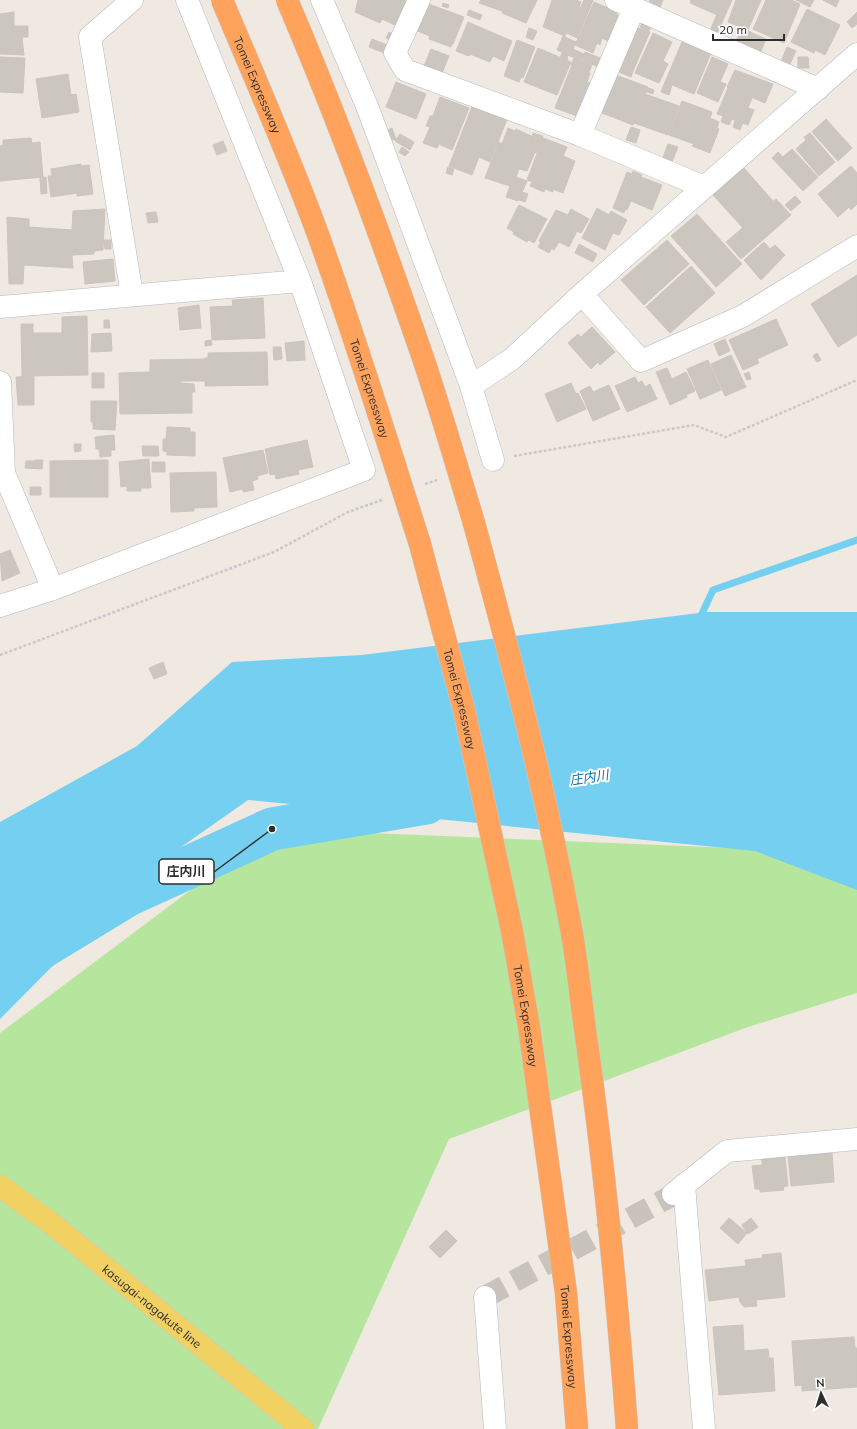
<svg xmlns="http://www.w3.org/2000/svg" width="857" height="1429" viewBox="0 0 857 1429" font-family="Mulish,'Noto Sans JP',sans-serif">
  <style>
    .green { fill: #b6e59e }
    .water { fill: #75cff0 }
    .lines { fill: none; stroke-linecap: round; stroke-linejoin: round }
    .stream { stroke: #75cff0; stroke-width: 7 }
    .river { stroke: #75cff0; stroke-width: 43 }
    .building { fill: #cbc7bf; stroke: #cbc5ba }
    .minor-tunnel { stroke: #c8c4bd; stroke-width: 22; stroke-dasharray: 22 11; stroke-linecap: butt }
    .minor-casing { stroke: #b4b7c1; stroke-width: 23 }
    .major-casing { stroke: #c9c9c9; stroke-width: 23 }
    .highway-casing { stroke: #c9c9c9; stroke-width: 23 }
    .path { stroke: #c9c9c9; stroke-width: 2.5; stroke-dasharray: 3 2; stroke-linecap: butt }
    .minor { stroke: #fff; stroke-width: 22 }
    .major { stroke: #f2d163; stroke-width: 22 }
    .highway { stroke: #ffa35c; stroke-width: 22 }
    .highway-bridge-casing { stroke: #c9c9c9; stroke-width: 23; stroke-linecap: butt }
    .highway-bridge { stroke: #ffa35c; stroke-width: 22 }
    .labels { text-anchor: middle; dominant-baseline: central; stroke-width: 4; stroke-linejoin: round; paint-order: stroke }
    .street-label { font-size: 12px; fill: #2e2e2e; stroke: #fff }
    .water-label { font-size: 13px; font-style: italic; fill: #0d6fa3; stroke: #fff }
    .leader { fill: none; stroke: #2e2e2e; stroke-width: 1.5 }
    .callout-dot { fill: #2e2e2e; stroke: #fff; stroke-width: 1.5 }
    .callout { fill: #fff; stroke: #2e2e2e; stroke-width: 1.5 }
    .callout-label { font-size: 13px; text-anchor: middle; font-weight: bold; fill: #2e2e2e }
  </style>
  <rect width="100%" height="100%" fill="#efe9e1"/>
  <path class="green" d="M272,829L857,853V993L745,1028L449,1139L318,1429H0V1033Z"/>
  <path class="water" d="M707,612H857V890L755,851L248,800L147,871L0,1019V822L137,746L232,662L362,655Z"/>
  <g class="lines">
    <path class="stream" d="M699,620L713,590L857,540"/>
    <path class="river" d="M0,973L128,895L272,829L426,803"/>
  </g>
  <path class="building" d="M358,0H407L401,12L404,13L400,22L397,21L395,25L382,19L380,23L355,12Z
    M481,0H507L502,11L479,3Z
    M508,0H537L526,23L502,13Z
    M552,0H576L581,2L579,7L589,10L577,38L567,33L565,36L543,27Z
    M584,0H593L589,10L581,7Z
    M650,0H663L658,12L647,7Z
    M691,0H732L724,18L690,3Z
    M736,0H761L748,30L728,22Z
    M766,0H791L800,4L784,43L753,29Z
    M796,0H814L810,7Z
    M823,0H839L836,7Z
    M594,2L617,12L616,14L621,17L610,42L602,38L600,45L597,43L593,53L575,45Z
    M426,3L464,17L453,44H452L451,47L429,39L430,36L415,30Z
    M443,3L449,5L448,8L442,6Z
    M807,9L840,25L825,55L815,50L814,53L791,42Z
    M469,10L482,15L480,20L467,15Z
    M14,12V26H28V37H22L24,55L0,54V14Z
    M857,12V24L852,28L847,22Z
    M717,14L724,18L717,34L710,31Z
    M468,22L512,41L504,61L493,56L490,62L470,54L469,56L456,51Z
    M643,22L652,25L649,31L640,27Z
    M635,27L650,32L633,71L621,66Z
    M529,28L537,31L533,40L526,37Z
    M742,28L751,32L744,48L735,44Z
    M389,32L395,35L393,41L386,38Z
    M750,32L766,39L759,56L743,49Z
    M653,33L672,42L663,61L668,64L659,83L635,73Z
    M563,36L576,42L570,56L557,50Z
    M372,39L390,46L387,54L369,47Z
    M517,40L535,47L523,78L521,77L519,82L504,76Z
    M682,42L711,53L694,94L665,82Z
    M787,47L796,51L788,68L780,64Z
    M538,48L571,62L557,95L524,82Z
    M431,49L449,56L442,73L424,66Z
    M573,49L584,54L581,60L570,56Z
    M585,52L603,59L599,67L582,60Z
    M562,53L568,55L567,60L560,58Z
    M0,57L25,58L23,93L0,92Z
    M712,57L728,64L720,82L726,84L718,102L697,93Z
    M798,57H808L809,68H798Z
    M574,58L592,65L589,72L571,65Z
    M617,64L633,71L631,77L614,70Z
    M572,65L590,73L587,82L590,83L577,116L555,108Z
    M735,70L773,84L765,103L727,87Z
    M68,74L71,95L76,94L79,112L42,118L36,79Z
    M613,74L648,87L633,125L597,111Z
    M396,82L426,94L416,119L386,107Z
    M665,82L672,85L669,95L661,92Z
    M648,88L654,90L653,94L647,92Z
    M728,88L752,98L748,108L754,110L748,125L743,123L740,130L733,127L735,120L732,119L729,125L721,122L723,116L717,114Z
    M645,94L679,106L668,135L634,123Z
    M440,97L469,108L452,150L439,144L437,148L423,143L430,127L426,126L430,116H433Z
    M682,101L712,112L710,118L719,122L717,128L719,129L710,153L692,146L694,144L669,135Z
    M473,104L508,117L490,162L479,157L472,175L449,166Z
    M826,119L852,148L838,161L812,132Z
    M631,127L640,130L636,143L626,140Z
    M392,128L396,139L392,140L388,130Z
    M508,128L515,131L516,129L533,137L529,148L536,150L527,171L519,169L516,177L527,181L518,201L506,197L510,186L485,178L499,142L502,144Z
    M533,133L543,136L537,153L535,152L536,150L529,148Z
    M810,133L835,162L819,176L796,149L806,140L804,137Z
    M400,134L414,142L410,150L395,141Z
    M31,138L32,143L40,142L43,177L0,181V146L3,145V140Z
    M543,138L567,147L563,156L575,161L563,193L553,189V192L545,189L544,192L530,186L532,182L527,180Z
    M223,141L227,151L217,155L213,145Z
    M668,144L678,147L671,164L662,160Z
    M402,147L409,152L405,156L399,152Z
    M792,149L818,177L803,191L772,158L778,152L783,157Z
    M81,164V166L89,165L93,194L77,196V193L51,197L48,176H52L51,169Z
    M851,166L857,173V204L851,210L849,207L838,217L818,194Z
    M448,167L454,169L452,175L446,173Z
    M744,168L773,201L743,228L713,195Z
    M633,171L642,175L641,177L662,185L652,210L631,201L627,210L625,209L624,213L613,208L627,172L632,174Z
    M46,177L47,193L41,194L40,178Z
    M522,192L528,194L525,202L519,200Z
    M795,196L801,202L791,211L785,205Z
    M776,199L791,215L741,259L726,242Z
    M519,205L547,219L534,243L529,240L527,242L513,234L514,232L507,228Z
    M597,208L609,215L611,211L627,220L619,235L613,233L605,250L582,238Z
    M105,209L103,250L94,251V254L72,255L73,268L24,265L23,284H9L7,217L29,219V227L72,230L73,211Z
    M571,209L589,219L581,233L577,231L569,247L559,242L554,250L539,241L556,210L568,215Z
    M156,212L158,222L148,223L146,213Z
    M697,214L742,264L716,287L671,236Z
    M104,240H111V249H105Z
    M667,240L689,264L644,305L621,280Z
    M541,242L552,248L549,253L538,247Z
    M764,242L770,249L775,245L785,255L761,280L744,260Z
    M579,244L597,254L593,262L575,253Z
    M113,259L115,281L85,284L83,262Z
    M691,266L715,293L670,333L646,307Z
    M857,275V335L838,347L811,304Z
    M263,298L265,338L212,340L210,307L233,306L232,300Z
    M199,305L201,328L180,330L178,308Z
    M87,316L88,375L22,376L21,324H33V333H62V317Z
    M776,319L788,345L757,359L759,363L743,370L729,340Z
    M104,320H109L110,328H104Z
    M592,327L615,352L600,365L598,362L591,369L568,343L578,334L581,337Z
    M111,333L112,351L91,352L92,334Z
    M725,339L730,351L719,356L714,344Z
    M211,340L212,345L205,346V341Z
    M304,341L305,360L287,361L285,343Z
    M273,347H281L282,359L274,360Z
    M267,352L268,385L205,386V358H208V353Z
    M817,353L821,360L817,362L813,356Z
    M731,355L746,387L725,396L711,364Z
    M205,359V381H180L181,383L194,384L195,392H192V413L120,414L119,373L150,372V360Z
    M708,360L721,390L700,399L687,369Z
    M667,368L672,379L686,372L695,391L686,395L687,397L670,405L656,372Z
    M749,372L751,379L747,380L744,374Z
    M92,373H104V388H92Z
    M34,376V405H18L16,377Z
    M635,377L638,383L642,381L645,387L650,384L657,399L627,412L615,386Z
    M571,383L576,394L578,393L586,409L557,422L545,394Z
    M609,385L620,409L593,421L580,391L590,386L593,392Z
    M91,401H117L115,430L93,429V422H91Z
    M167,427L190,428V432H195V456L167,455V452L163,451V439H166Z
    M114,435L115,450H111V456L100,457L99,449H96L95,437Z
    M307,440L313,467L298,470L299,474L276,479L275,474L270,475L265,449Z
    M74,444H81V451L75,452Z
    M142,446H158L159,456H143Z
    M263,450L268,473L257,476L258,479L252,481L254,490L243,492V489L230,492L223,458Z
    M149,459L151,488H141V491H127V486L121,487L119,462Z
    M35,460H43L42,469L25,468L26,461H35Z
    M108,460V497H50V461Z
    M152,462H165V472H152Z
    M216,472L217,507L194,508V511L171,512L170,473Z
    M30,487H41V495H30Z
    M10,550L20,573L2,581L0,554Z
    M163,662L167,674L154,679L149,668Z
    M832,1153L834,1182L791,1186L788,1156Z
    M785,1157L788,1186L783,1187L784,1190L760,1192V1189H755L752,1166L762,1165V1159Z
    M729,1218L747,1233L738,1244L720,1228Z
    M751,1218L758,1227L748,1234L742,1225Z
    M446,1230L457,1241L440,1258L429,1247Z
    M781,1253L785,1297L756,1300L757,1306L744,1307L740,1302L739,1297L709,1301L705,1270L746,1266L745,1260L763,1258L762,1255Z
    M743,1325L744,1351L768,1349L769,1358H773L775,1391L719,1395L713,1327Z
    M854,1337L855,1348H857V1387L802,1391V1385L795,1386L792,1341Z"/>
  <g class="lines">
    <path class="minor-tunnel" d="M485,1297L673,1195"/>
    <g class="minor-casing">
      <path id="minor" d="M132,0L90,37L132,295
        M322,0L367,106L471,386L493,460
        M419,0L395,53L405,70L580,135L704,187
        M616,0L818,89
        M580,135L634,8
        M582,294L641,361L743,316L857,246
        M0,307L300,281
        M0,382L4,473L53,589
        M471,386L512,359L582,294L857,54
        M0,606L53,589L364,470L300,281L187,0
        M684,1185L704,1429
        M673,1194L727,1151L857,1139
        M485,1297L495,1429"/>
    </g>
    <g class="major-casing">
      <g id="major">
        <path id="s1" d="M0,1186L52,1224L303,1429"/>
      </g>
    </g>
    <g class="highway-casing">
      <g id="highway">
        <path d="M474,523C510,655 545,788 570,923C577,958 580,994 585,1029C604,1162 617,1295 627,1429"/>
        <path id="s2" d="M420,544L464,710L512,931L529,1027L566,1293L577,1429"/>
      </g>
    </g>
    <path class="path" d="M514,456L694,425L726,437L857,380
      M425,484L437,480
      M0,655L274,552L348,512L382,500"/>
    <use href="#minor" class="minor"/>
    <use href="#major" class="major"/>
    <use href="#highway" class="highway"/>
    <g class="highway-bridge-casing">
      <g id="highway-bridge">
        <path id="s3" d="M222,0C254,76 287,151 316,229C354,333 386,438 420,544"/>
        <path d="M287,0C337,117 381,236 422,355C441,411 457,467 474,523"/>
      </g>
    </g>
    <use href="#highway-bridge" class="highway-bridge"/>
  </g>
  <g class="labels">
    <g class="street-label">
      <text stroke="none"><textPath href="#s3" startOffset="92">Tomei Expressway</textPath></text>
      <text stroke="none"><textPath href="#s3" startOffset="416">Tomei Expressway</textPath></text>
      <text stroke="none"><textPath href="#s2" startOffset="160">Tomei Expressway</textPath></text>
      <text stroke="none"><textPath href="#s2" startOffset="484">Tomei Expressway</textPath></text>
      <text stroke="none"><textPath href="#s1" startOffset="194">kasugai-nagakute line</textPath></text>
      <text stroke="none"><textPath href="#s2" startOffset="808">Tomei Expressway</textPath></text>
    </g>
    <g class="water-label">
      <text transform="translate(589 777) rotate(-9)">庄内川</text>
    </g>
  </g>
  <path class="leader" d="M272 829L214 872"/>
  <circle class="callout-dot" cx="272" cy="829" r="4"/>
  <rect class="callout" x="159" y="859" width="55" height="25" rx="4"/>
  <g class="callout-label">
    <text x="186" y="876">庄内川</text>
  </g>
  <g transform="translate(821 1393) rotate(356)" stroke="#ffffff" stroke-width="3" paint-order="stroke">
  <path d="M0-3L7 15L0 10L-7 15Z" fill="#2e2e2e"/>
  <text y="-6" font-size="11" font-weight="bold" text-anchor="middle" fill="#2e2e2e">N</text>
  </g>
  <path d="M713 34v6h71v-6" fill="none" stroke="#2e2e2e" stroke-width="2"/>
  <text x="719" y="34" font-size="12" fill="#2e2e2e" stroke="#ffffff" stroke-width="3" paint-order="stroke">20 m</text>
</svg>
